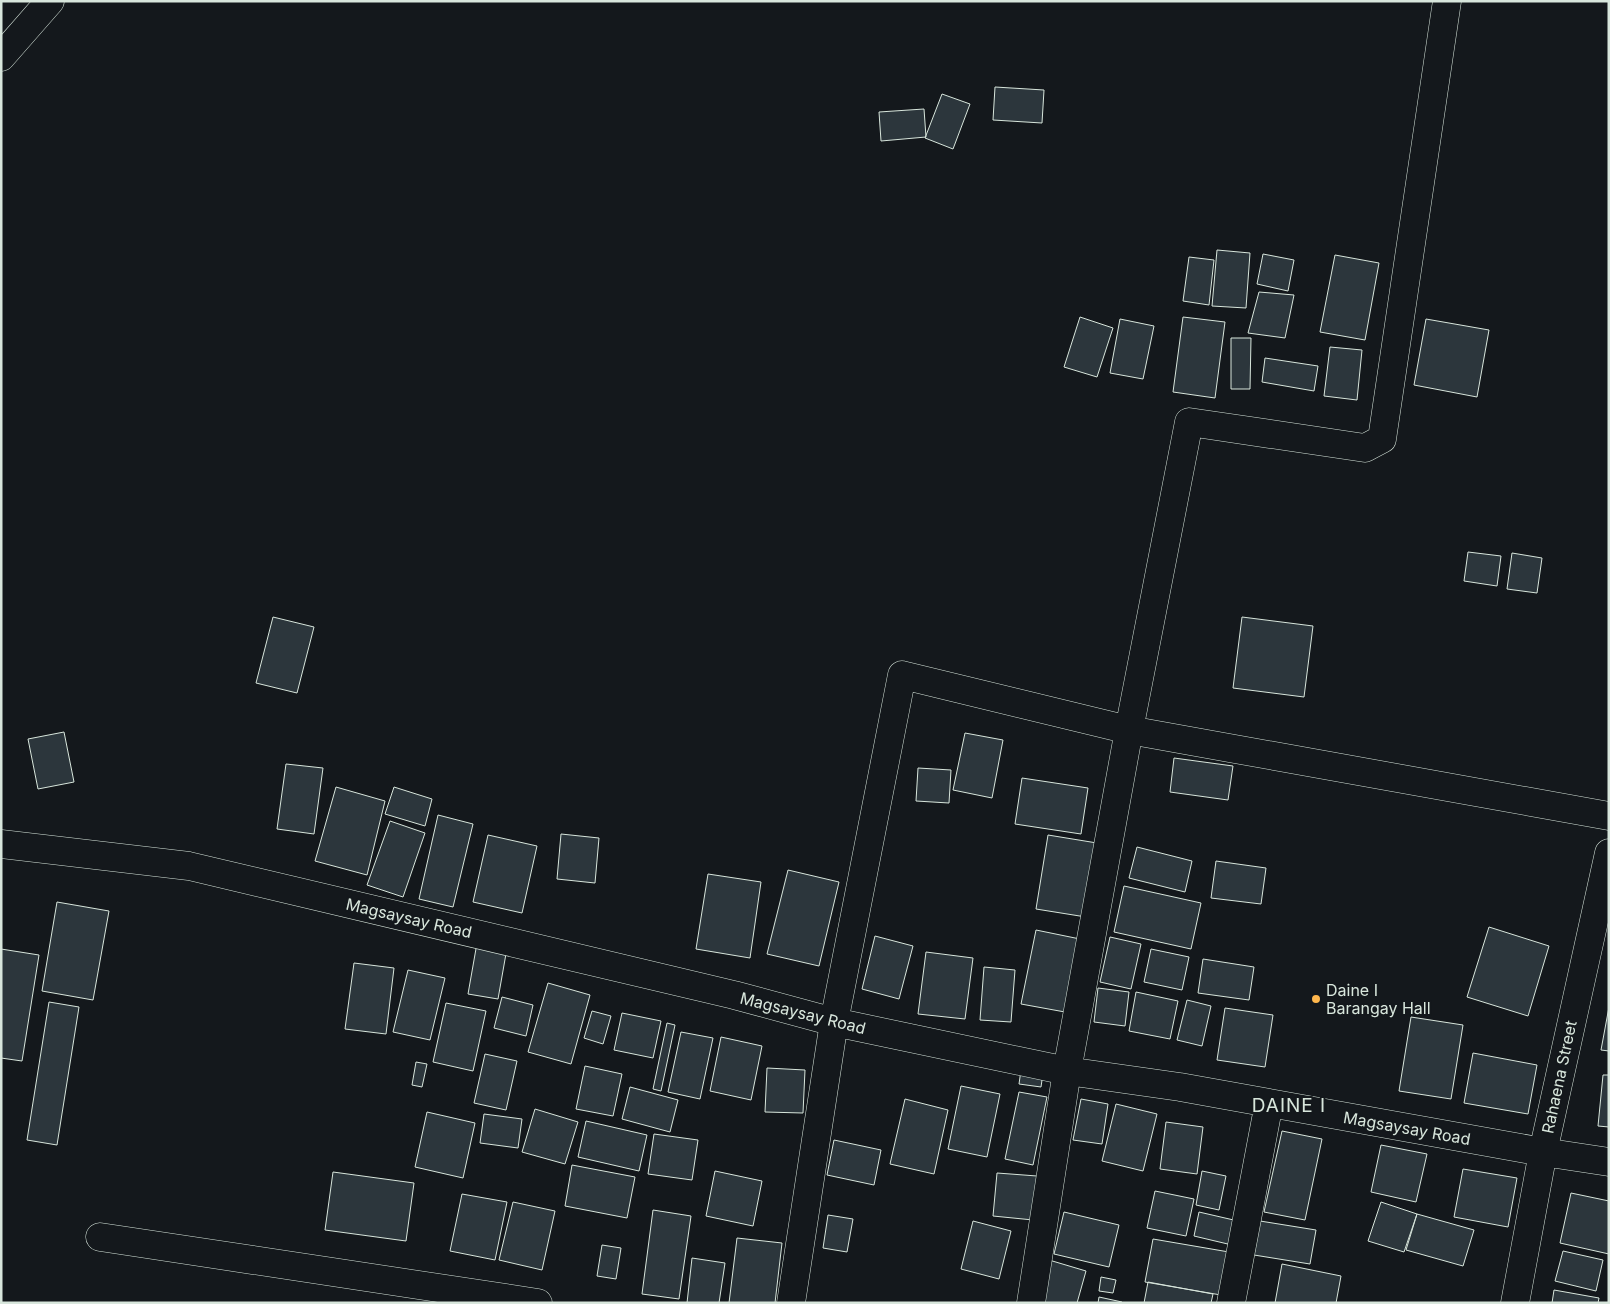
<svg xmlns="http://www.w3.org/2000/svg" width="1610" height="1304" viewBox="0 0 1610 1304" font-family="Inter,sans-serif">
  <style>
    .building { fill: #2c363c; stroke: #d8e6dc }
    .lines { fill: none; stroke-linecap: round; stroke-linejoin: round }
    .minor-casing { stroke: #d8e6dc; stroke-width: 29 }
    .primary-casing { stroke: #d8e6dc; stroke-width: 29 }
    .minor { stroke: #14181c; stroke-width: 28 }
    .primary { stroke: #14181c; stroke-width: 28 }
    .poi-dot { fill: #ffb74d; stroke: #14181c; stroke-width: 2 }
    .labels { text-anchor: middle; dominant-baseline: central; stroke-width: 4; stroke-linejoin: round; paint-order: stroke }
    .street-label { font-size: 16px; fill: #d8e6dc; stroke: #14181c }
    .poi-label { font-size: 16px; fill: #d8e6dc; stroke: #14181c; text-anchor: start }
    .quarter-label { font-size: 19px; letter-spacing: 1px; fill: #d8e6dc; stroke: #14181c }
  </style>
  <rect width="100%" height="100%" fill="#14181c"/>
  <path class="building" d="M995,87L1044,90L1042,123L993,120Z
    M942,94L970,104L953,149L925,138Z
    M924,109L926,137L881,141L879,112Z
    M1217,250L1250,253L1246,308L1212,306Z
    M1263,254L1294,260L1288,291L1257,284Z
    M1335,255L1379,263L1365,340L1320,332Z
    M1189,257L1214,260L1209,305L1183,301Z
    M1259,292L1294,295L1285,338L1248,333Z
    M1080,317L1113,328L1097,377L1064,367Z
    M1183,317L1225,322L1215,398L1173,392Z
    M1120,319L1154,326L1143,379L1110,373Z
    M1426,319L1489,330L1477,397L1414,385Z
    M1231,338H1251L1250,389H1231Z
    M1330,347L1362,350L1357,400L1324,396Z
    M1265,358L1318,366L1314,391L1262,382Z
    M1468,552L1501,556L1497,586L1464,581Z
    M1512,553L1542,558L1537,593L1507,589Z
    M273,617L314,627L297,693L256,683Z
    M1242,617L1313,626L1304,697L1233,688Z
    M64,732L74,782L38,789L28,739Z
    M965,733L1003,740L992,798L953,790Z
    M1174,758L1233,766L1228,800L1170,792Z
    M286,764L323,768L314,834L277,829Z
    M918,768L951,770L949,803L916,801Z
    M1022,778L1088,788L1081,834L1015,824Z
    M336,787L385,801L367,875L315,861Z
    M394,787L432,799L425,826L385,814Z
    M438,815L473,824L453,907L419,899Z
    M390,821L425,833L403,897L367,885Z
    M561,834L599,838L595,883L557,879Z
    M488,835L537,846L522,913L473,902Z
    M1048,835L1097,843L1086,917L1036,909Z
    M1137,847L1192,861L1185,892L1129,878Z
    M1216,861L1266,868L1261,904L1211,898Z
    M788,870L839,882L819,966L767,954Z
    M708,874L761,882L750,958L696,949Z
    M1124,886L1201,903L1191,949L1114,932Z
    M57,902L109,911L93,1000L42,991Z
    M1489,927L1549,946L1528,1016L1467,997Z
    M1036,930L1080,939L1065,1012L1021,1004Z
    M875,936L913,946L899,999L862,989Z
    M1110,937L1141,944L1131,989L1100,982Z
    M477,943L507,948L498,999L468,994Z
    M1,949L39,955L22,1061L1,1058Z
    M1151,949L1189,957L1182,990L1144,982Z
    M926,952L973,958L965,1019L918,1014Z
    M1203,959L1254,967L1249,1000L1198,993Z
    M354,963L394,968L386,1034L345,1029Z
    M984,967L1015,970L1011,1022L980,1020Z
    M408,970L445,978L430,1040L393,1032Z
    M548,983L590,995L571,1064L528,1052Z
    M1098,988L1129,992L1125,1026L1094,1022Z
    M1136,992L1178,1001L1170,1039L1129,1031Z
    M502,997L533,1005L526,1036L494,1028Z
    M1187,1000L1211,1006L1202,1046L1177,1040Z
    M49,1002L79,1007L57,1145L27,1140Z
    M446,1003L486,1011L473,1071L433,1062Z
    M1609,1007V1051L1601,1050Z
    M1225,1008L1273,1015L1265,1067L1217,1060Z
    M592,1011L611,1016L603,1044L584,1038Z
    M622,1013L661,1021L653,1058L614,1050Z
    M1411,1017L1463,1025L1451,1099L1399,1091Z
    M667,1023L675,1025L661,1091L653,1089Z
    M681,1032L713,1038L700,1099L668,1092Z
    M721,1037L762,1046L751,1100L710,1091Z
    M1473,1053L1537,1065L1528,1114L1464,1103Z
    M485,1054L517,1061L506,1110L474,1103Z
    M416,1062L427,1064L422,1087L412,1085Z
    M585,1066L622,1074L613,1116L576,1109Z
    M767,1068L805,1070L803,1113L765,1112Z
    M1021,1070L1043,1073L1041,1087L1019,1084Z
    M1603,1075H1609V1127L1598,1126Z
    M961,1086L1000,1094L987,1157L948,1149Z
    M630,1087L678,1100L670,1132L622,1119Z
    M1019,1092L1047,1097L1033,1165L1005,1159Z
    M905,1099L948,1110L934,1174L890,1164Z
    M1081,1099L1108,1104L1102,1144L1073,1140Z
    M1116,1104L1157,1114L1143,1171L1102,1161Z
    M535,1109L578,1122L565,1164L522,1152Z
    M427,1112L475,1123L463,1178L415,1167Z
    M484,1114L522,1119L518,1148L480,1143Z
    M586,1121L647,1135L639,1171L578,1157Z
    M1166,1122L1203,1127L1197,1174L1160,1169Z
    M1282,1131L1322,1139L1305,1220L1264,1212Z
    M654,1134L698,1140L692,1180L648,1174Z
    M834,1140L881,1150L874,1185L827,1175Z
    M1381,1145L1427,1154L1416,1202L1371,1192Z
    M572,1165L635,1177L627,1218L565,1206Z
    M1463,1169L1517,1178L1508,1227L1454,1217Z
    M715,1171L762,1181L753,1226L706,1216Z
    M1202,1171L1226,1176L1219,1210L1196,1205Z
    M333,1172L414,1183L406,1241L325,1230Z
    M997,1173L1037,1176L1033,1220L993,1216Z
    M1155,1191L1194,1199L1186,1236L1147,1228Z
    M1571,1193L1609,1201V1254L1560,1243Z
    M462,1194L507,1202L495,1260L450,1251Z
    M513,1202L555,1211L542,1270L499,1260Z
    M1381,1202L1417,1214L1404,1252L1368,1241Z
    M653,1210L691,1216L679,1299L642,1294Z
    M1064,1212L1119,1225L1109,1267L1054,1254Z
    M1199,1212L1238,1221L1232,1245L1194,1236Z
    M1417,1214L1474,1230L1463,1266L1406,1250Z
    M828,1215L853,1219L847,1252L823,1248Z
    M973,1221L1011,1231L999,1279L961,1269Z
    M1260,1221L1316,1230L1310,1264L1254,1255Z
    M737,1238L782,1243L775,1303H729Z
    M1153,1239L1229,1252L1221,1295L1145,1282Z
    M602,1245L621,1248L616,1279L597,1276Z
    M1563,1251L1603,1260L1596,1291L1555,1281Z
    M692,1258L725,1263L719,1303H687Z
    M1049,1260L1086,1271L1077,1303H1037Z
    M1282,1264L1341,1276L1336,1303H1275Z
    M1101,1277L1116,1280L1113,1293L1099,1291Z
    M1148,1282L1213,1294L1211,1303H1144Z
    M1554,1290L1599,1298L1598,1303H1552Z
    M1099,1297L1122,1302V1303H1098Z"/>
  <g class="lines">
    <g class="minor-casing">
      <path id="minor" d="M1,844L189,866L734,995L834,1022L1067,1071L1180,1087L1543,1152L1609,1162
        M100,1237L538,1303
        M791,1303L834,1022L902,675L1129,730L1609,816
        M1031,1303L1067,1071L1129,730L1189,422L1365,448L1382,439L1447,1
        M1231,1303L1269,1103
        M1515,1303L1543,1152L1609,853"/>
    </g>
    <g class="primary-casing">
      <path id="primary" d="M1,57L50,1"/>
    </g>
    <use href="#minor" class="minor"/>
    <use href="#primary" class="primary"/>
  </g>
  <circle class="poi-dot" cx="1316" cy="999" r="5"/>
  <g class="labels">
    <g class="street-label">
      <text transform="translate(409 918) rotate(13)">Magsaysay Road</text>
      <text transform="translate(803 1013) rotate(14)">Magsaysay Road</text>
      <text transform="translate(1559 1077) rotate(-78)">Rahaena Street</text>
      <text transform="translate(1407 1128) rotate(10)">Magsaysay Road</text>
    </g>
    <g class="poi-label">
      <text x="1326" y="990">Daine I<tspan x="1326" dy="18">Barangay Hall</tspan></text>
    </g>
    <g class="quarter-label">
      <text x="1289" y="1105">DAINE I</text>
    </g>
  </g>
  <rect width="1610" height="1304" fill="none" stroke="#d8e6dc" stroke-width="5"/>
</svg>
